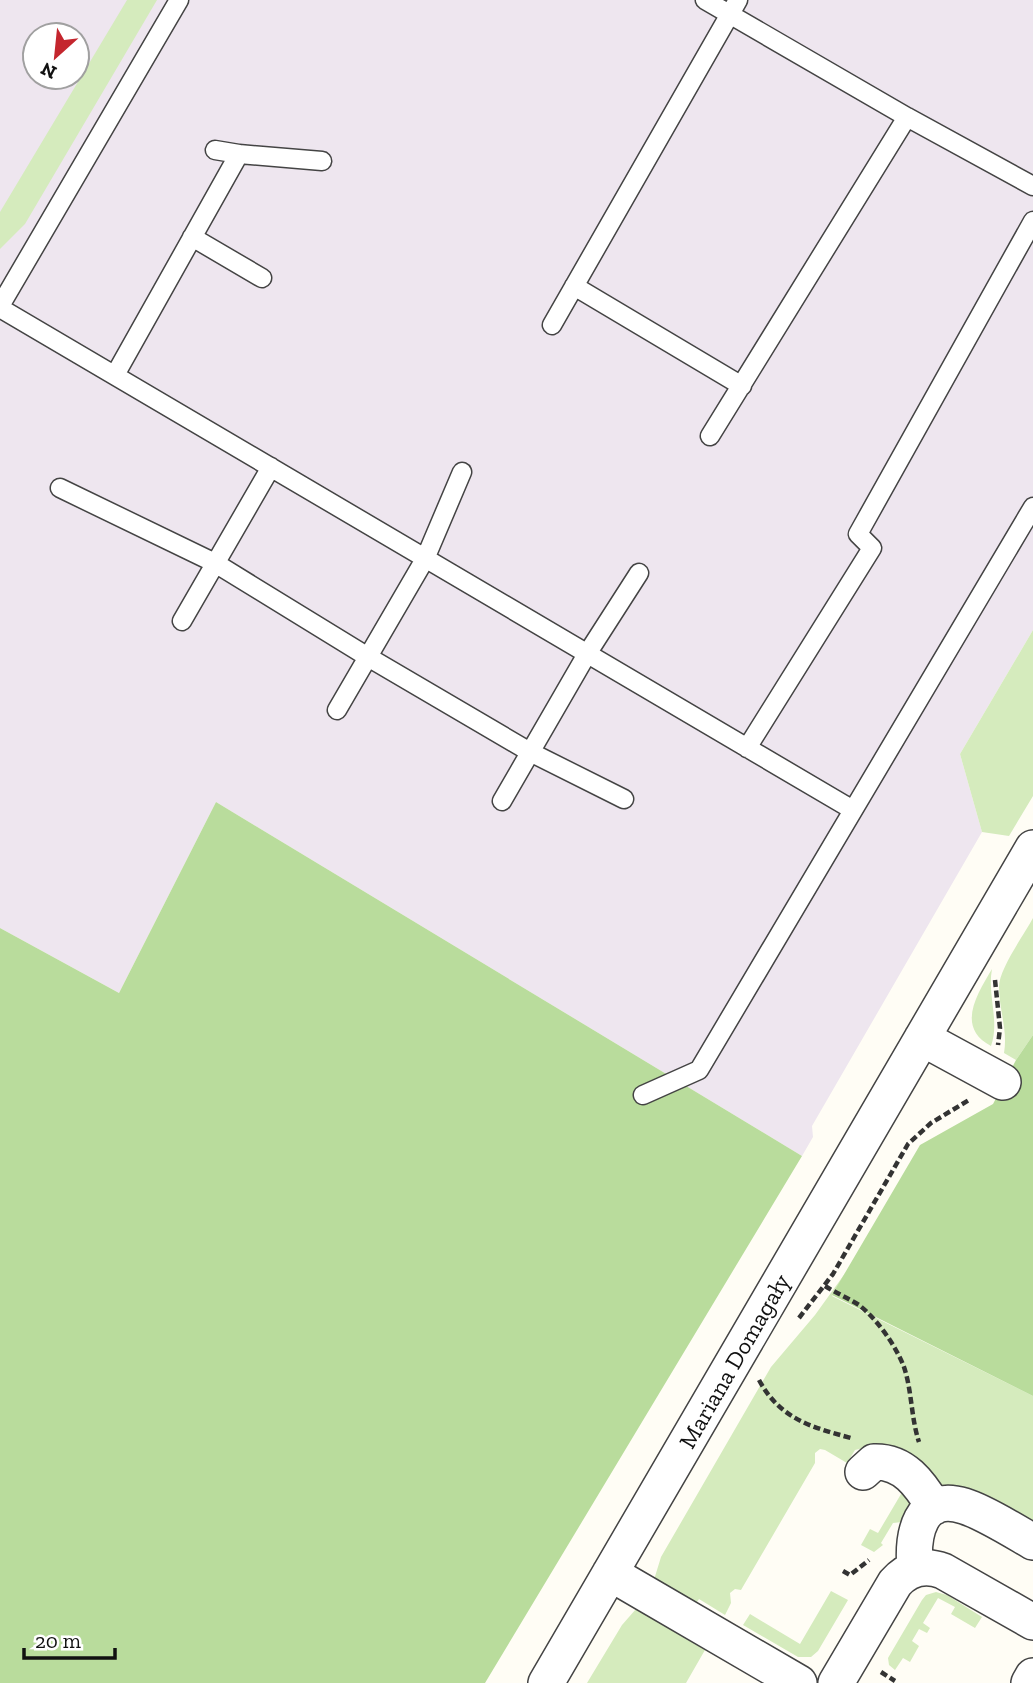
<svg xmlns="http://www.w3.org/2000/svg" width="1033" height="1683" viewBox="0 0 1033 1683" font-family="'Zilla Slab',serif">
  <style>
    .industrial { fill: #eee6ef; fill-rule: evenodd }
    .green { fill: #d5ebbd }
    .forest { fill: #b9dc9c }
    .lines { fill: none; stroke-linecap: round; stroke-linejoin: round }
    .service-casing { stroke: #444; stroke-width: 21 }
    .minor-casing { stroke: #444; stroke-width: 38 }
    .path { stroke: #333; stroke-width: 4.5; stroke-dasharray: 7 3.5; stroke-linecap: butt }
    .service { stroke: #fff; stroke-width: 18 }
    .minor { stroke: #fff; stroke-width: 35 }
    .labels { text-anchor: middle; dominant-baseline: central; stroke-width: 7; stroke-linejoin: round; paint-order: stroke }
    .street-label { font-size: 24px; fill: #111; stroke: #fff }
  </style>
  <rect width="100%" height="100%" fill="#fffdf5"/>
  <path class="industrial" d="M0,0H1033V630L960,754L982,832L812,1126L813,1137L802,1156L216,802L119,993L0,928ZM35,35H77V77H35Z"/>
  <path class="green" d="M127,0H157L25,224L0,249V212Z
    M1033,630V796L1009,836L982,832L960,754Z
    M1033,918V1035L1016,1060L1004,1053C1008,1030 999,1010 999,987C999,969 1024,935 1033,918Z
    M992,969C987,995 1000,1021 991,1046C955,1027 978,993 992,969Z
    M846,1272L832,1296L1033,1396V1528L942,1487L872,1446L855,1450L847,1463L825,1450L820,1449L815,1453V1463L741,1590L735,1589L730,1593L731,1603L725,1615L699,1599L693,1608L653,1583L661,1557L771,1367L815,1315Z
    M897,1476L911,1504L902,1522L893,1523L881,1543L883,1545L874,1552L861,1545L870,1529L878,1533L904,1489Z
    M831,1591L848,1600L818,1651L811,1657H798L743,1625L750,1614L800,1644Z
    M936,1592L947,1595L982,1617L975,1628L951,1614L955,1607L938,1598L923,1623L930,1628L927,1633L919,1629L912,1641L919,1646L910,1662L903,1658L895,1670L889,1665L888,1658L922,1600L926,1595Z
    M636,1609L705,1650L686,1683H587L622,1625Z"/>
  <path class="forest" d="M216,802L802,1156L485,1683H0V928L119,993Z
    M1033,1035V1396L832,1295L920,1145L993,1104L1016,1060Z"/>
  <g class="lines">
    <g class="service-casing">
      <path id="service" d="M705,0L907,117L1033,186
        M215,150L239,154
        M192,237L262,278
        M574,286L742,386
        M0,306L179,0
        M0,308L853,810
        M552,325L738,0
        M115,375L239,154L322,161
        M710,436L907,117
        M60,488L215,563L368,657L530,752L624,799
        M182,621L271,467
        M337,710L425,559L462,472
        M747,748L872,548L858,534L1033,221
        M502,801L587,654L639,573
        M643,1095L699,1070L1033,507"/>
    </g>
    <g class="minor-casing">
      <path id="minor" d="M922,1038L1003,1082
        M863,1472L874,1462C904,1461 920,1484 934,1507
        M915,1569C912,1535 919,1492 964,1506C984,1512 1014,1531 1033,1542
        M610,1573L799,1683
        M546,1683L1033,848
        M836,1683L895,1583C908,1568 925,1564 943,1571L1033,1622
        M1029,1683L1033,1676"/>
    </g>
    <path class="path" d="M995,980L1000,1028L998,1045
      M825,1286C836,1293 848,1298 859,1305C877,1319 896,1346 904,1367C912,1391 911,1418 919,1442
      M799,1318L833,1274L908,1144L931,1123L969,1100
      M759,1380C780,1419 811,1427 851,1438
      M843,1571L850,1575L869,1560
      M881,1672L895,1681"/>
    <use href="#service" class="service"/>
    <use href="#minor" class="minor"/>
  </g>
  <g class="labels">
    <g class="street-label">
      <text transform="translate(734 1361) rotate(-60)">Mariana Domagały</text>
    </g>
  </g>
  <g transform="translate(56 56) rotate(207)"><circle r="33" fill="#ffffff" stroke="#a0a0a0" stroke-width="2"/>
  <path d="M0-5L12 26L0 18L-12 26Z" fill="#c4262e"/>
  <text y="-10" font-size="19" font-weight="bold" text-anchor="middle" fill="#111111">N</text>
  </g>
  <path d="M24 1648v10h91v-10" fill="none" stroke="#111111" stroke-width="3.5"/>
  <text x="35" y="1648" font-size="21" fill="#111111" stroke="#ffffff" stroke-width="5" paint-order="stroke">20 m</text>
</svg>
